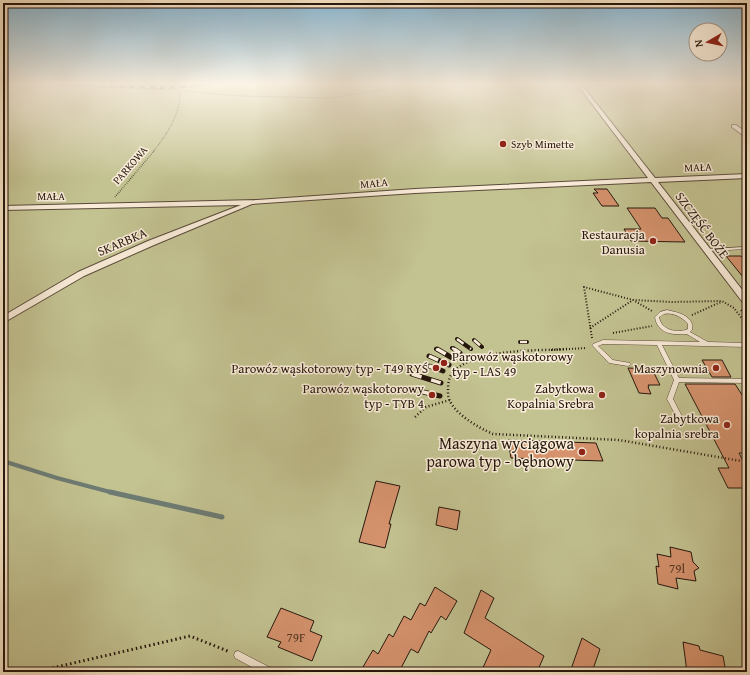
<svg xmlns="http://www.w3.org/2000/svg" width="750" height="675" viewBox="0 0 750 675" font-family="'Gentium Book Plus',serif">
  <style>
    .green { fill: #c3c291; stroke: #746c4f }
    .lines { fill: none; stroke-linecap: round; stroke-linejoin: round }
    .stream-far1 { stroke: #6d7b73; stroke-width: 4 }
    .stream { stroke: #6d7b73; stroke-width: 5 }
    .building { fill: #d5926d; stroke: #26170d }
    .service-casing { stroke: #5a4a3b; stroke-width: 1 }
    .minor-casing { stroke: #5a4a3b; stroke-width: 2 }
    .path-far4 { stroke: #26170d; stroke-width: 1; stroke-dasharray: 0.5 1; stroke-linecap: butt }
    .path-far3 { stroke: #26170d; stroke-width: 1.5; stroke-dasharray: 0.5 1.5; stroke-linecap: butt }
    .path-far2 { stroke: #26170d; stroke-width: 2; stroke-dasharray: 1 2; stroke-linecap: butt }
    .path-far1 { stroke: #26170d; stroke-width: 2.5; stroke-dasharray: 1 2.5; stroke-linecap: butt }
    .path { stroke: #26170d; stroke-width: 3; stroke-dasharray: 1.5 3; stroke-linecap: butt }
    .service { fill: #faedda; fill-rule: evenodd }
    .minor { fill: #faedda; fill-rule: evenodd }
    .rail-far2-casing { stroke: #26170d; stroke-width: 2.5 }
    .rail-far1-casing { stroke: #26170d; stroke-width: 4 }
    .rail-casing { stroke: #26170d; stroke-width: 5 }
    .rail-far2 { stroke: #faedda; stroke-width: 1.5; stroke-dasharray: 5; stroke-linecap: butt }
    .rail-far1 { stroke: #faedda; stroke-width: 2.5; stroke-dasharray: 8; stroke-linecap: butt }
    .rail { stroke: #faedda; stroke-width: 3.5; stroke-dasharray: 10; stroke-linecap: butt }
    .poi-dot { fill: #8f2418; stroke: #faedda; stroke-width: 1.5 }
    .labels { text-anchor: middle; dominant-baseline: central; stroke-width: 3; stroke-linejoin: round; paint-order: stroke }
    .far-poi-label { font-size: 11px; fill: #26170d; stroke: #faedda; text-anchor: start }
    .far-street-label { font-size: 11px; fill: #26170d; stroke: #faedda }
    .street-label { font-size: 13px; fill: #26170d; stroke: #faedda }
    .poi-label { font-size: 13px; fill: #26170d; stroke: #faedda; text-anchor: end }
    .near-number-label { font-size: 13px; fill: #523625 }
    .near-poi-label { font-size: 16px; fill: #26170d; stroke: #faedda; text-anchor: end }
  </style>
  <rect width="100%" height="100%" fill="#f7e4c6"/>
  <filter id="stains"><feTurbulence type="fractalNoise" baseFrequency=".005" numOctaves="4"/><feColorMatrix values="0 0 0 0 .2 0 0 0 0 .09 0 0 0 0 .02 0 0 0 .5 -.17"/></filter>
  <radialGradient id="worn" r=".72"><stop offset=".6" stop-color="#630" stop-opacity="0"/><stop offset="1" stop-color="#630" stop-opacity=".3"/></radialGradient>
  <path class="green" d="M3,84H747V672H3Z"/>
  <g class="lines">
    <path class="stream-far1" d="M3,461L57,478L114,493"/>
    <path class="stream" d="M110,492L222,517"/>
  </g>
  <path class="building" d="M594,189H607L619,206H602L593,193H598Z
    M627,208H655L662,218H668L685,242L631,241L624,229H641Z
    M726,256H741L747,262V282Z
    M702,360H722L731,377H712Z
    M628,368L652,369L660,385H648L649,387H648L651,394L639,393Z
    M685,384H735L744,398H747V453H739L747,469V488H728L718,468H729Z
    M508,440L596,443L603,461L511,458Z
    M376,481L400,486L389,524H391L385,548L359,542Z
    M439,507L460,511L457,530L436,525Z
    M670,547L691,552L693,562L699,568L694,571L696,581L676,578L678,589L658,584L656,566L659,567L657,554L671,557Z
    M435,587L457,601L446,620L441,616L431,633L429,631L418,653L411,649L400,670L396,667L394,672H360L373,650L378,654L389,634L393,637L404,616L411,620L420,603L425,606Z
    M481,590L494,598L485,618L544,656L537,672H481L491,650L464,633Z
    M281,608L314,621L310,631L322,636L312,661L278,647L281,642L267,637Z
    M582,638L600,649L592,672H570Z
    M683,642L699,646L700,650L723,656L726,672H687Z"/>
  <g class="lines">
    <g class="service-casing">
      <path id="service" d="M747,247V249L707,251L705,250L707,249Z
        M667,310C675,312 689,314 692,324C693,325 692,329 692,330L690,332L708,342L747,343V347L662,345L679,378L747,379V383L679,382L673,399L685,422L684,424H680L667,399L674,380L657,345L603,344L598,346L613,360L630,363L631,364L630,365L628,366L609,363L592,345L593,344L603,340L700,342C696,340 690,335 686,334C685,334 680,334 679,334C667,335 656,329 655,317L660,312ZM664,314C673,312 682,317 688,324V329C677,334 661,330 659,317Z
        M238,651L273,669L274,672H261L235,658L234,655L235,652Z"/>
    </g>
    <g class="minor-casing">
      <path id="minor" d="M180,84H184L180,87L178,86Z
        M577,84H581L655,178L747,174V178L658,182L747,296V305L744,304L651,182L415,193L252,204L154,245L84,276L3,323V316L78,272L148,241L241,205L3,210V206L257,200L415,189L648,178Z
        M732,125H736L747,133V138L732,127Z"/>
    </g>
    <path class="path-far4" d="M21,84L173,90
      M185,91L239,96L329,98L422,84
      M153,152C167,134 180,115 180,92"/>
    <path class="path-far3" d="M115,197L154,151"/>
    <path class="path-far2" d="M741,310L747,318
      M692,315L721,302
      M590,328L633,300L652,311
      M613,333L652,326
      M592,338L584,287L633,300L672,302L722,301L734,308L747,325
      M551,350L587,348"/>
    <path class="path-far1" d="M567,349C537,351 470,348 451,375C448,380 448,387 448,393C448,411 479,428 493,434L619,440L747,462
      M415,417L426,407L450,400"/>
    <path class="path" d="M35,672L190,636L230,652"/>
    <use href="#service" class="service"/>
    <use href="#minor" class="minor"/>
    <g class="rail-far2-casing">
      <path id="rail-far2" d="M55,84L167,88L212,84"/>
    </g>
    <g class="rail-far1-casing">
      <path id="rail-far1" d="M457,339L471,349
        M474,340L482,347
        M520,342H527
        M452,348L456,350
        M436,349L438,350"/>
    </g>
    <g class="rail-casing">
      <path id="rail" d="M437,349L454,359
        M454,349L460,353
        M429,356L449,365
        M429,366L443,371
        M412,374L441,383
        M423,392L440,396"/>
    </g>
    <use href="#rail-far2" class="rail-far2"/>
    <use href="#rail-far1" class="rail-far1"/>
    <use href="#rail" class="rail"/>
  </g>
  <linearGradient id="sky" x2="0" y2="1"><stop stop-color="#8ab8d4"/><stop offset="0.47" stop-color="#fbf3e5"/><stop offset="1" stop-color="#fbf3e5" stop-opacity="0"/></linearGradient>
  <rect width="750" height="178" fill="url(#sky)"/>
  <g class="poi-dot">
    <circle cx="503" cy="144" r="4"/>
    <circle cx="653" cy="241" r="4"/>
    <circle cx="444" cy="363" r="4"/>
    <circle cx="436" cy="368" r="4"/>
    <circle cx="716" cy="368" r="4"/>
    <circle cx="432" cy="395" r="4"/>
    <circle cx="602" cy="395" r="4"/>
    <circle cx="727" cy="425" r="4"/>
    <circle cx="582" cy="452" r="4"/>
  </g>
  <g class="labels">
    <g class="far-poi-label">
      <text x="511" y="144">Szyb Mimette</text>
    </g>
    <g class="far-street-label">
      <text transform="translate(130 165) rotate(-49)">PARKOWA</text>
      <text transform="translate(698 167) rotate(-2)">MAŁA</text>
      <text transform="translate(374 183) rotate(-5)">MAŁA</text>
      <text x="51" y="196">MAŁA</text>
    </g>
    <g class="street-label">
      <text transform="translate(702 225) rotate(53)">SZCZĘŚĆ BOŻE</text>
      <text transform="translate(122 242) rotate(-23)">SKARBKA</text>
    </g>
    <g class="poi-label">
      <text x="645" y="234">Restauracja<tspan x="645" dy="15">Danusia</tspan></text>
      <text x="452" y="356" text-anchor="start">Parowóz wąskotorowy<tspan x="452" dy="15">typ - LAS 49</tspan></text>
      <text x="428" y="368">Parowóz wąskotorowy typ - T49 RYŚ</text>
      <text x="708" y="368">Maszynownia</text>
      <text x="424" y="388">Parowóz wąskotorowy<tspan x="424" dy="15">typ - TYB 4</tspan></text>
      <text x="594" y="388">Zabytkowa<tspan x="594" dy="15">Kopalnia Srebra</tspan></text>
      <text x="719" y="418">Zabytkowa<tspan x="719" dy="15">kopalnia srebra</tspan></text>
    </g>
    <g class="near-number-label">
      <text x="677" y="568">79l</text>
      <text x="296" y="637">79F</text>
    </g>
    <g class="near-poi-label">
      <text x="574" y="443">Maszyna wyciągowa<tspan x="574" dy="18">parowa typ - bębnowy</tspan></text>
    </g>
  </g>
  <rect width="750" height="675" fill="none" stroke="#f7e4c6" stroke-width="16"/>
  <rect x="4" y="4" width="742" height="667" fill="none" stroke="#26170d" stroke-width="2"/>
  <rect x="8" y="8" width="734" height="659" fill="none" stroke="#26170d"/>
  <g transform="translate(708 42) rotate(261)"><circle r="19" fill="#faedda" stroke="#a59788"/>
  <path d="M0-3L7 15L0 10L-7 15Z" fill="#8f2418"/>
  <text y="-6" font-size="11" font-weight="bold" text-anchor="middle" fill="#26170d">N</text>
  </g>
  <rect width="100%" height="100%" filter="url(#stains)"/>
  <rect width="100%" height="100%" fill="url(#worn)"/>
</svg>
